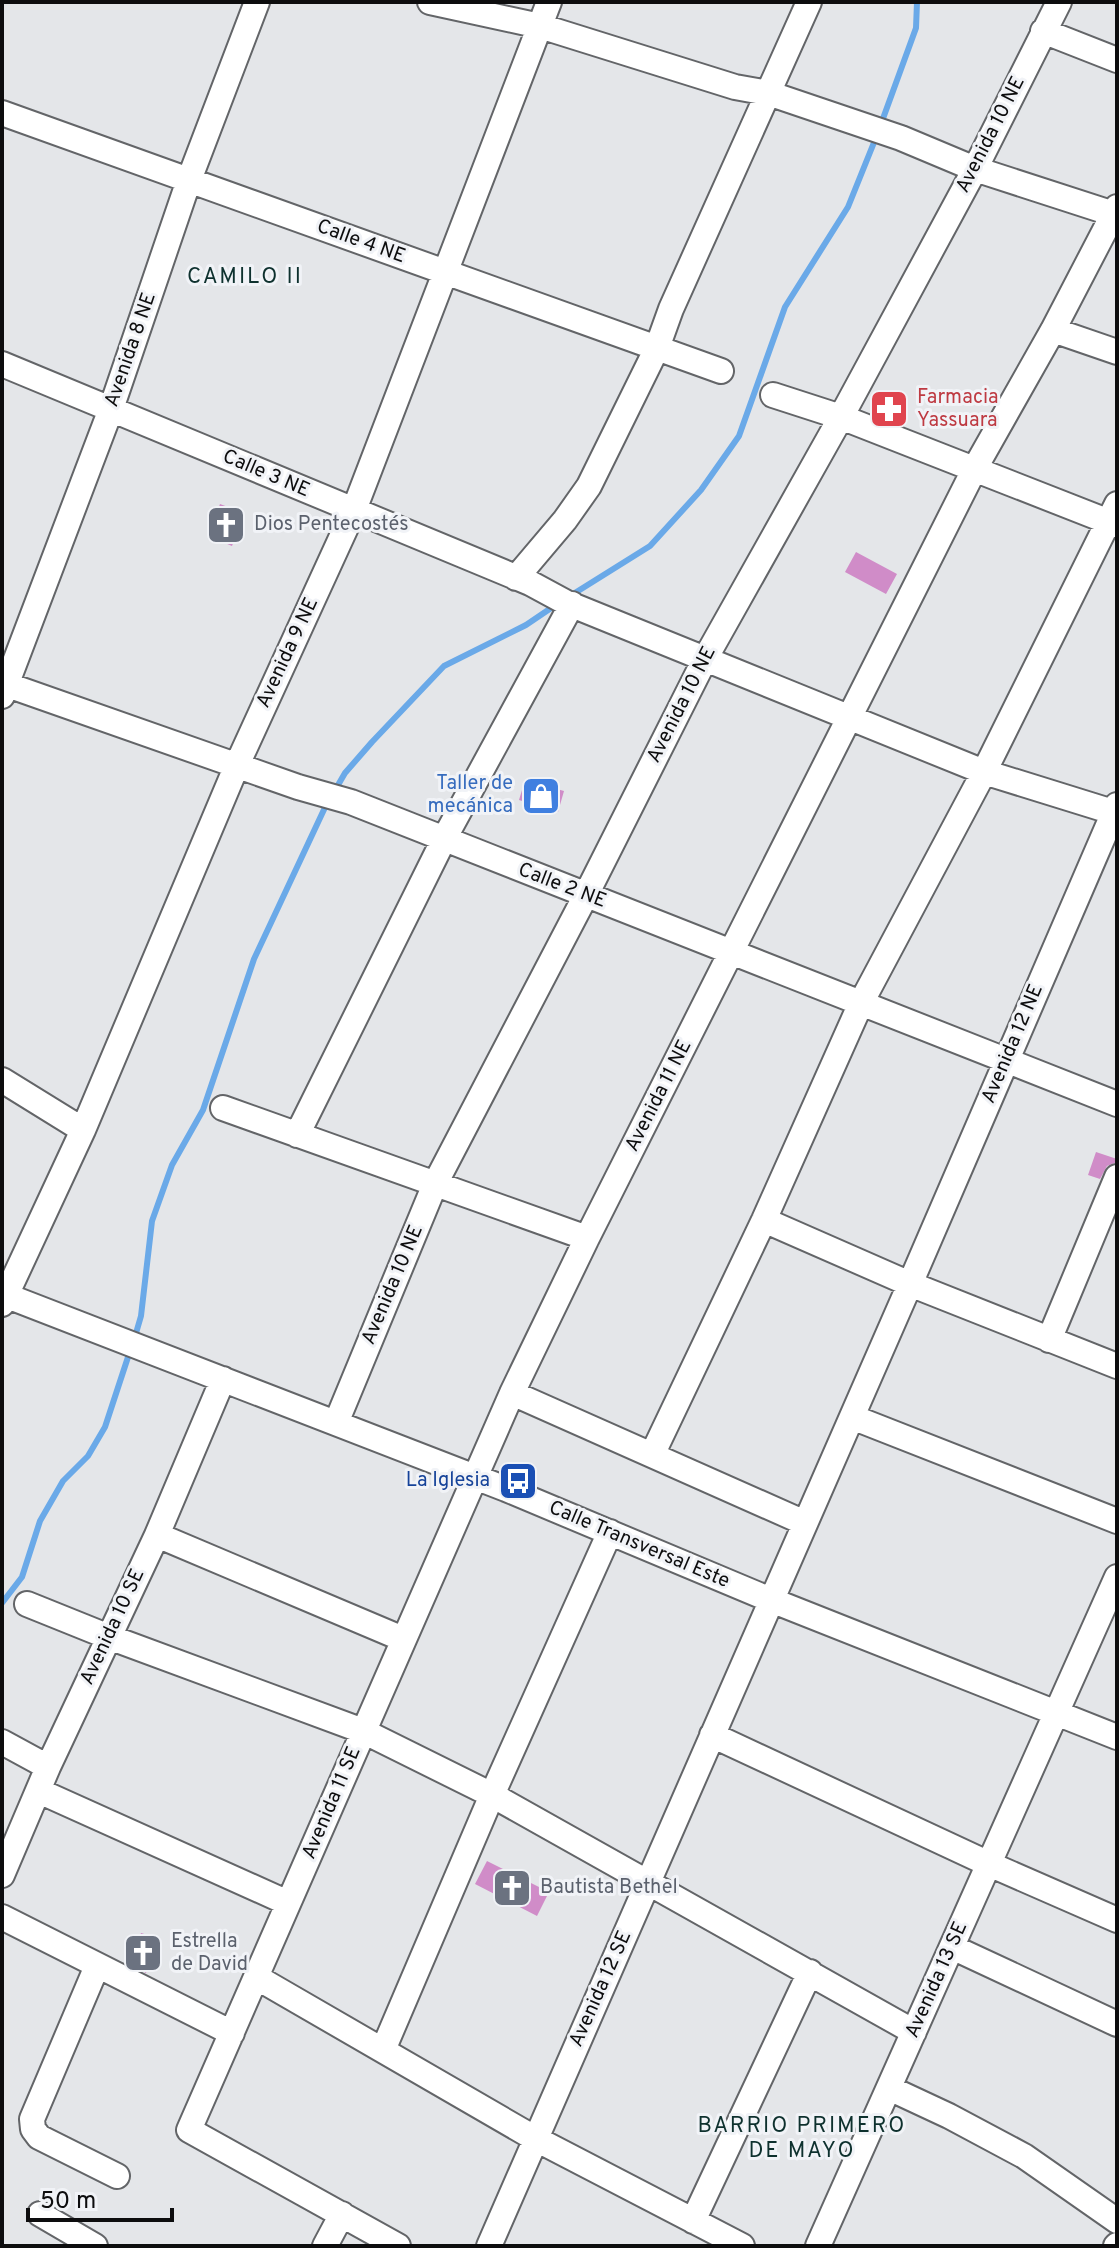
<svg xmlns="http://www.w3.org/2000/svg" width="1119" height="2248" viewBox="0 0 1119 2248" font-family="Overpass,sans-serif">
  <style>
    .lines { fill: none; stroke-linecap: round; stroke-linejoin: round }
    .stream { stroke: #6aa9e8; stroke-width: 6 }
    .building { fill: #d08cc8 }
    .minor-casing { stroke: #636568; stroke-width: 28 }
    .minor { stroke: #fff; stroke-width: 24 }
    .labels { text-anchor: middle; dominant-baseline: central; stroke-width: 6; stroke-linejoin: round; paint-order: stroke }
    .street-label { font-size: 20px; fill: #0d0d0e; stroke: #f1f3f7 }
    .health-label { font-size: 20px; fill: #be3a42; stroke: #f1f3f7; text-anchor: start }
    .worship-label { font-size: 20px; fill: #5b616d; stroke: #f1f3f7; text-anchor: start }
    .shop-label { font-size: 20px; fill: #366cbe; stroke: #f1f3f7; text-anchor: end }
    .transit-label { font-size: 20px; fill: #164399; stroke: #f1f3f7; text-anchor: end }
    .neighbourhood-label { font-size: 22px; letter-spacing: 2px; fill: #0e312e; stroke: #f1f3f7 }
  </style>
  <rect width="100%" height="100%" fill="#e4e6e9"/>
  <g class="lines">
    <path class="stream" d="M881,124L916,28L917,2
      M570,596L650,546L701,490L739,436L785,307L848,207L877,135
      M334,792L345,773L372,742L444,666L526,625L557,604
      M134,1340L141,1316L152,1221L172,1165L203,1110L254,959L328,801
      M2,1603L22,1577L40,1521L63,1481L88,1456L105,1427L130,1351"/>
  </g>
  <path class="building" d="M220,504L244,513L232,546L208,536Z
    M856,552L897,574L886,594L845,572Z
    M525,780L564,791L558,812L519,800Z
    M1096,1152L1117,1159V1162L1107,1166L1100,1179L1088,1175Z
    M487,1861L549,1892L537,1916L475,1884Z
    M141,1933L157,1938L146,1973L131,1965Z"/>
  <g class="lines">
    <g class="minor-casing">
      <path id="minor" d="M430,2L540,26L735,87L768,93L901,138L975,169L1117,215
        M1043,31L1117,60
        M2,113L721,371
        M1053,330L1117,352
        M2,364L530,583L567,603L984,772L1113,812L1117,810
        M773,395L841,417L1117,525
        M516,578L565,520L589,486L657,348L671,309L809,2
        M2,683L298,787L351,802L1117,1104
        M2,696L111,409L189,180L257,2
        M2,1080L83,1130
        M223,1108L587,1238
        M297,1135L444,839L572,604
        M764,1220L910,1284L1117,805
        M2,1294L506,1489L771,1600L1117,1737
        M2,1304L83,1130L237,765L354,510L549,2
        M1049,1340L1117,1177
        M512,1393L805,1523
        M852,1417L1117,1521
        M336,1423L435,1184L586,895L705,659L841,417L975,169L1059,2
        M652,1455L764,1220L861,1003L984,772L1117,504
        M157,1535L403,1639
        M27,1604L109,1637L363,1731L492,1795L914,2032
        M712,1735L989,1864L1117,1920
        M2,1742L48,1767
        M39,1791L288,1903
        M2,1875L48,1767L157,1535L223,1379
        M2,1917L232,2033
        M952,1947L1117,2024
        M97,1966L32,2119L33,2129L39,2137L117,2176
        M256,1977L536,2139L742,2246
        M383,2050L492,1795L610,1532
        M889,2088L949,2116L1024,2156L1117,2221
        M40,2214L95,2246
        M693,2221L810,1972
        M325,2246L342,2214
        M398,2246L189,2130L512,1393L587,1238L975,468L1053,330L1117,207
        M489,2246L910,1284L1117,1366
        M818,2246L1117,1577
        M1116,2246L1117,2245"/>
    </g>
    <use href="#minor" class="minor"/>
  </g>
  <defs>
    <g id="pharmacy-square" transform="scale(2)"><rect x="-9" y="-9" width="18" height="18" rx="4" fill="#e0444e" stroke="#f1f3f7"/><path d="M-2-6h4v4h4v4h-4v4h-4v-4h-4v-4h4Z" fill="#fff"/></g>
    <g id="church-square" transform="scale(2)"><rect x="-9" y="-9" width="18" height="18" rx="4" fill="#6b7280" stroke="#f1f3f7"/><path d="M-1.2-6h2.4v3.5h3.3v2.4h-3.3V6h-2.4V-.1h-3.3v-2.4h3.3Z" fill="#fff"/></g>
    <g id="shop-square" transform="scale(2)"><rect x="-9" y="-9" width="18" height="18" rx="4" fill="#3f7fe0" stroke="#f1f3f7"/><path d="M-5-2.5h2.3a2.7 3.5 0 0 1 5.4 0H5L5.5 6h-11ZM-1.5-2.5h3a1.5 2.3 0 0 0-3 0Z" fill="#fff"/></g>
    <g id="bus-square" transform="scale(2)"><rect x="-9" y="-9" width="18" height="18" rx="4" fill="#1a4fb4" stroke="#f1f3f7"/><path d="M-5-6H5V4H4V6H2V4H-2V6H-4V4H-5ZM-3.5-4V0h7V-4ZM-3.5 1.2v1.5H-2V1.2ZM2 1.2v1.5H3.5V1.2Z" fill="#fff"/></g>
  </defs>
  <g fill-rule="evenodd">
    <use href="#pharmacy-square" x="889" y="409"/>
    <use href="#church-square" x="226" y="525"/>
    <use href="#shop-square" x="541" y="796"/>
    <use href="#bus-square" x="518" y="1481"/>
    <use href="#church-square" x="512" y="1888"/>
    <use href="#church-square" x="143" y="1953"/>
  </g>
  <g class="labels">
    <g class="street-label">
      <text transform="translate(991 135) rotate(-63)">Avenida 10 NE</text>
      <text transform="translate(361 242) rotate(20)">Calle 4 NE</text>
      <text transform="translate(131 350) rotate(-71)">Avenida 8 NE</text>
      <text transform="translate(266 474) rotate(23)">Calle 3 NE</text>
      <text transform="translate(288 653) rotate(-65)">Avenida 9 NE</text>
      <text transform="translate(682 705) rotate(-63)">Avenida 10 NE</text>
      <text transform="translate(562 886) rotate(21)">Calle 2 NE</text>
      <text transform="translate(1013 1044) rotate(-67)">Avenida 12 NE</text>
      <text transform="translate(659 1096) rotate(-63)">Avenida 11 NE</text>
      <text transform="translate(393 1285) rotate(-67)">Avenida 10 NE</text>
      <text transform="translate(639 1545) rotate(23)">Calle Transversal Este</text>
      <text transform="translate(113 1627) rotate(-65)">Avenida 10 SE</text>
      <text transform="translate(332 1803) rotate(-67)">Avenida 11 SE</text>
      <text transform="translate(937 1980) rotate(-66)">Avenida 13 SE</text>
      <text transform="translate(601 1989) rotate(-66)">Avenida 12 SE</text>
    </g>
    <g class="health-label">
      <text x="917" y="398">Farmacia<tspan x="917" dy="23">Yassuara</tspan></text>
    </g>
    <g class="worship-label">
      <text x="254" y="525">Dios Pentecostés</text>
      <text x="540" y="1888">Bautista Bethel</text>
      <text x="171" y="1942">Estrella<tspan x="171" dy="23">de David</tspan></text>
    </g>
    <g class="shop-label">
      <text x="513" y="784">Taller de<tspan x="513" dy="23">mecánica</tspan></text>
    </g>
    <g class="transit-label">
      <text x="490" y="1481">La Iglesia</text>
    </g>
    <g class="neighbourhood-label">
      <text x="245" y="277">CAMILO II</text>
      <text x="802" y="2126">BARRIO PRIMERO<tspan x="802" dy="25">DE MAYO</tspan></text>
    </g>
  </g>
  <rect width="1119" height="2248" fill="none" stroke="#0d0d0e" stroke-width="8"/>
  <path d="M28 2208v12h144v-12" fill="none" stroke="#0d0d0e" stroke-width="4"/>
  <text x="40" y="2208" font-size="24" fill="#0d0d0e" stroke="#f1f3f7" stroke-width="6" paint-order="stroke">50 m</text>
</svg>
